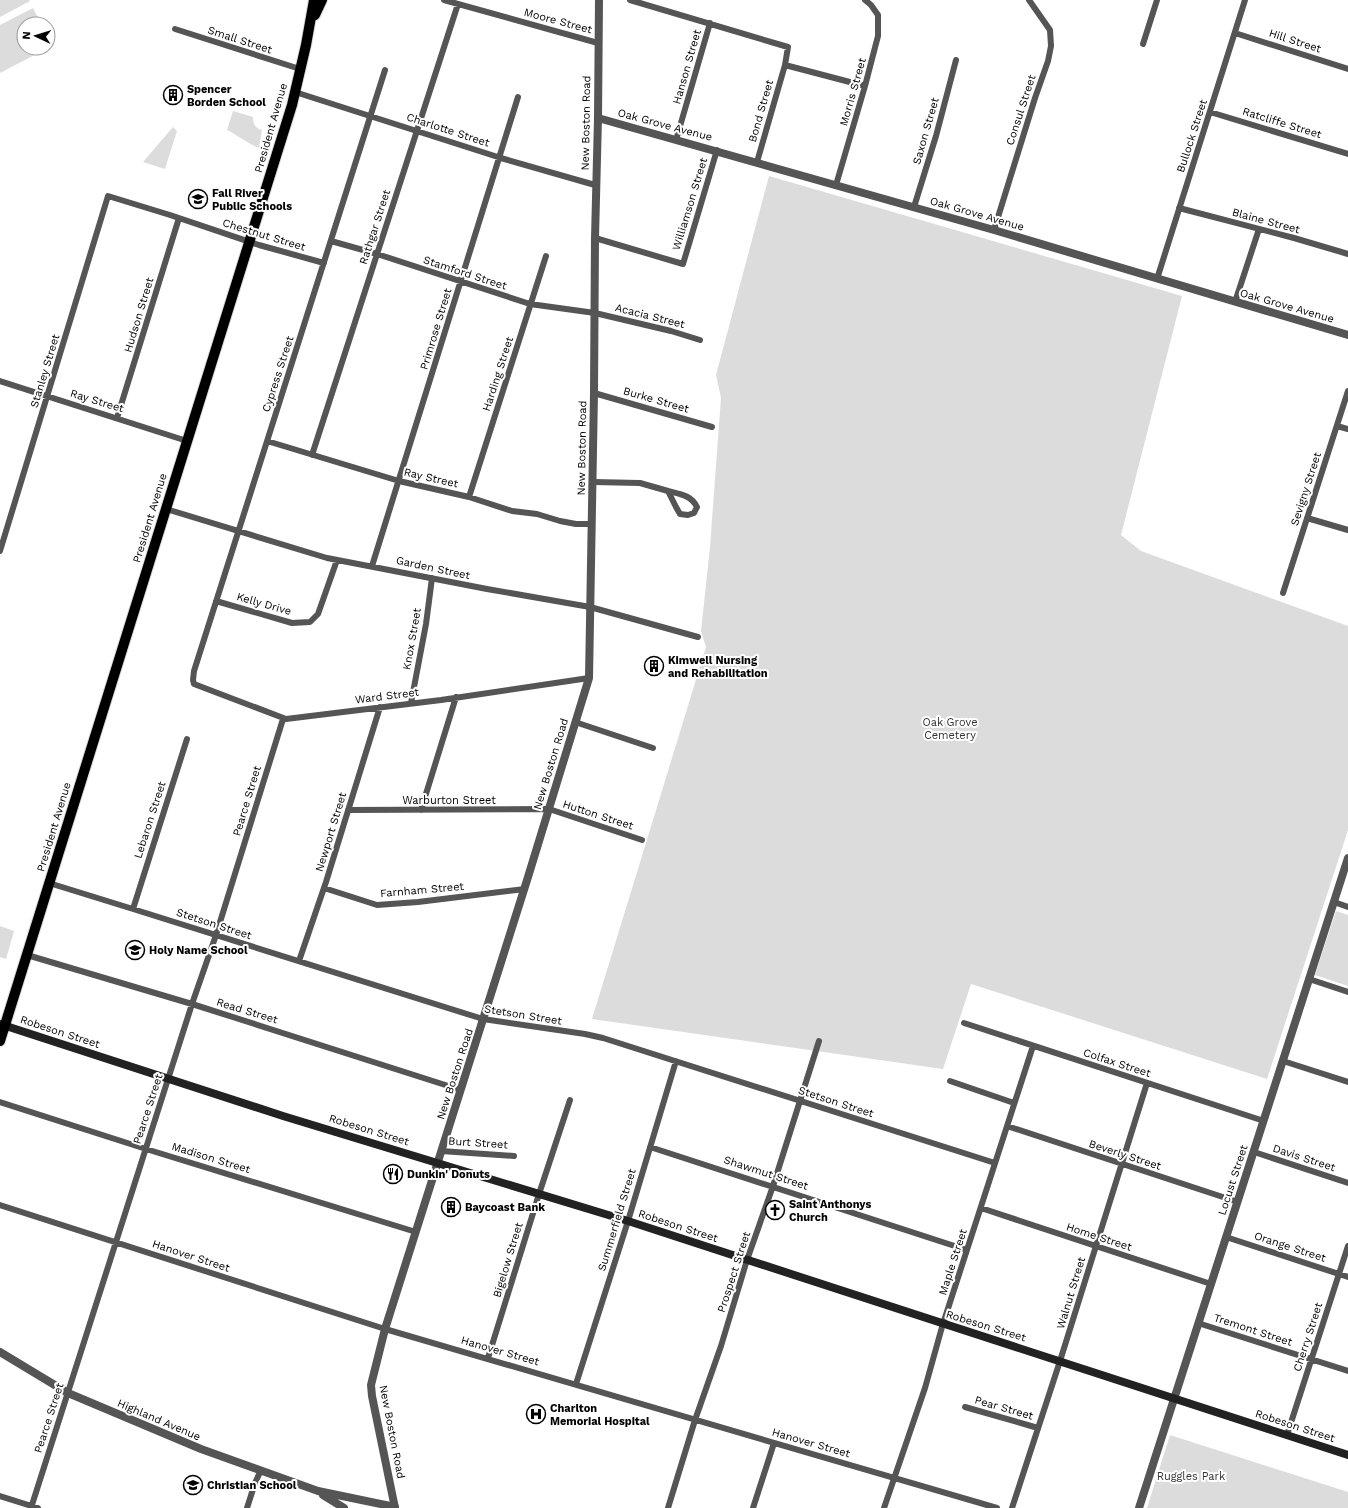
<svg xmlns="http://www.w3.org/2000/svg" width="1348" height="1508" viewBox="0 0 1348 1508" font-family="'Work Sans',sans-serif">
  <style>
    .green { fill: #dcdcdc }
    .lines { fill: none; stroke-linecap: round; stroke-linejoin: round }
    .primary-casing { stroke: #dbdbdb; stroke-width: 12 }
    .minor { stroke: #555; stroke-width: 6 }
    .tertiary { stroke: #555; stroke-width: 8 }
    .secondary { stroke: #222; stroke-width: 8 }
    .primary { stroke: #000; stroke-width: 10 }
    .labels { text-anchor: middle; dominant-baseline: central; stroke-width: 4; stroke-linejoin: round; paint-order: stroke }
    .street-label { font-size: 11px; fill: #000; stroke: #fff }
    .poi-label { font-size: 11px; font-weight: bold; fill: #000; stroke: #fff; text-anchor: start }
    .park-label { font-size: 11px; fill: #333; stroke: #fff }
  </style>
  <rect width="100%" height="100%" fill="#fff"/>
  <path class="green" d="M0,0H29L30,1L0,17Z
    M33,8L41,24H24V48H48L0,73V25Z
    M233,111L253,117C253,124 255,128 262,130L259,148C247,143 239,136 227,130Z
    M173,127L177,131L165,169L143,162Z
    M769,176L1182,296L1121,535L1141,551L1348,626V830L1267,1079L971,984L943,1069L592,1019L706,647L701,631L710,547L721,398L716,375Z
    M1336,911L1348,915V986L1315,975Z
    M0,926L14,931L6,959L0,957Z
    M1170,1435L1348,1492V1508H1147Z"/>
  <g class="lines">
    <g class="primary-casing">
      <path id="primary" d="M315,15L322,0
        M0,1041L292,105L306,45L314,0"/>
    </g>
    <path class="minor" d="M444,0L598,43
      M630,0L788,47L785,65L757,162
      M175,29L300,69
      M1235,33L1348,69
      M1143,44L1157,0
      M785,65L865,86
      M385,70L194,671L193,680L194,684L286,719L441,700L589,678
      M295,92L501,158L595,185
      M1210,112L1348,154
      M676,140L710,23
      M836,185L865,86L878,36V15L871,5L865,0
      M914,207L936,136L956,60
      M1179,208L1294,238L1348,254
      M994,230L1035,98L1048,61L1051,46L1050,30L1029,0
      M595,238L683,264L717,150
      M331,241L377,254L530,304L595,313L671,331L700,340
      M1157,279L1245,0
      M1235,302L1259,229
      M0,381L187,441
      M594,393L712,427
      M117,418L179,218
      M1337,426L1348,429
      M267,441L399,481L469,497L512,511L537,514L560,521L576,524H592
      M312,455L458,4
      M593,482L640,483L668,491
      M668,491C680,494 691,495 697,507L694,513L688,515L680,514L676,507Z
      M469,497L546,256
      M166,509L327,558L487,589L590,607L698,637
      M1307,518L1348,530
      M0,551L108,196L170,215L259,245L324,263
      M372,566L518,97
      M1283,593L1348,391
      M216,601L292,623L310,622L318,614L337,560
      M411,703L426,624L432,578
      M575,722L653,748
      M348,810L549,809L642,840
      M421,810L456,697
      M49,883L133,909L483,1019L585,1034L603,1038L995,1163
      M324,888L377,905L418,902L525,889
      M1334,902L1348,907
      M133,909L187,739
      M27,955L192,1004L461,1090
      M299,961L326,882L380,707
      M1309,979L1348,992
      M964,1023L1264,1121
      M1283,1061L1348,1082
      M950,1081L1014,1103
      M0,1102L146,1149L416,1232
      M1007,1126L1238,1202
      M650,1147L967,1250
      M441,1151L514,1156
      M1254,1152L1348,1183
      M0,1205L385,1329L997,1508
      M981,1208L1211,1284
      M1226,1237L1348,1277
      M1198,1323L1348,1371
      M488,1358L539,1194L570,1100
      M576,1384L628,1221L676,1061
      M965,1407L1038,1428
      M1287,1435L1348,1246
      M0,1496L38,1508
      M31,1508L192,1004L216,935L283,719H286
      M247,1508L255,1483L261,1470
      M668,1508L695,1420L721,1346L747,1260L773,1186L819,1041
      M753,1508L774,1443
      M884,1508L925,1388L942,1327L1033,1046
      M1012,1508L1060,1361L1147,1083"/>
    <path class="tertiary" d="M598,118L994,230L1348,335
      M0,1352L68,1393L201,1449L318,1491L395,1507
      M323,1495L344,1508
      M395,1508L372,1396L371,1385L385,1329L528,877L589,678L594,393L595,238L598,118L599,0
      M1139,1508L1348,858"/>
    <path class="secondary" d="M0,1024L283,1116L628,1221L1348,1455"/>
    <use href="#primary" class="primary"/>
  </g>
  <defs>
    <g id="building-ring" transform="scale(1)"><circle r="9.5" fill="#fff" stroke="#000" stroke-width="1.5"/><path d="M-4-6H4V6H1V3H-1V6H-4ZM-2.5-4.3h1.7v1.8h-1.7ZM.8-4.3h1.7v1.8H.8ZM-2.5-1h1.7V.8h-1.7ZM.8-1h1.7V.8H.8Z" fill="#000"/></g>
    <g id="school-ring" transform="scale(1)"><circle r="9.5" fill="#fff" stroke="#000" stroke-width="1.5"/><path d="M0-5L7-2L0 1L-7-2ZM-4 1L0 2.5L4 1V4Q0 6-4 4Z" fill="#000"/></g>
    <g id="restaurant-ring" transform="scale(1)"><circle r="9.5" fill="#fff" stroke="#000" stroke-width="1.5"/><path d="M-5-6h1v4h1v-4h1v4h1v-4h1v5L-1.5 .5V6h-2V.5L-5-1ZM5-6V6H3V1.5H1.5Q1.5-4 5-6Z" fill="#000"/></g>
    <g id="church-ring" transform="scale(1)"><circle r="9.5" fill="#fff" stroke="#000" stroke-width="1.5"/><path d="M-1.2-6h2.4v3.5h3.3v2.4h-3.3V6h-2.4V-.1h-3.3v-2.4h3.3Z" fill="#000"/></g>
    <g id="hospital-ring" transform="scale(1)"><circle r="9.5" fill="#fff" stroke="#000" stroke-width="1.5"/><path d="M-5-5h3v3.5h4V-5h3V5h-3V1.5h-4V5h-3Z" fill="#000"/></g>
  </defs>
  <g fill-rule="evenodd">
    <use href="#building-ring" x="173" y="95"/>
    <use href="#school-ring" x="198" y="199"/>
    <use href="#building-ring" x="654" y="666"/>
    <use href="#school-ring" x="135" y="950"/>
    <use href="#restaurant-ring" x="393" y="1174"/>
    <use href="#building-ring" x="451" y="1207"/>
    <use href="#church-ring" x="775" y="1210"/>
    <use href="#hospital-ring" x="536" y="1414"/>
    <use href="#school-ring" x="193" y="1485"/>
  </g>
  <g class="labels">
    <g class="street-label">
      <text transform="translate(558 21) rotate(15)">Moore Street</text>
      <text transform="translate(240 40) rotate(18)">Small Street</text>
      <text transform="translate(1295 41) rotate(18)">Hill Street</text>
      <text transform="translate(687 67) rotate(-74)">Hanson Street</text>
      <text transform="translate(853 92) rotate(-74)">Morris Street</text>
      <text transform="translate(1021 110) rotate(-72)">Consul Street</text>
      <text transform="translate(761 111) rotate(-74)">Bond Street</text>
      <text transform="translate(586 123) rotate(-89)">New Boston Road</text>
      <text transform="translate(1282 123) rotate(17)">Ratcliffe Street</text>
      <text transform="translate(665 125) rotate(15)">Oak Grove Avenue</text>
      <text transform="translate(271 128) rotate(-74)">President Avenue</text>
      <text transform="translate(448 130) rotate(18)">Charlotte Street</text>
      <text transform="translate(926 131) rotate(-74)">Saxon Street</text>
      <text transform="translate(1192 136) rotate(-72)">Bullock Street</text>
      <text transform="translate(690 204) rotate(-73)">Williamson Street</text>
      <text transform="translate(977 214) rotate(16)">Oak Grove Avenue</text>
      <text transform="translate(1266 221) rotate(15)">Blaine Street</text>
      <text transform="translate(375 227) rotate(-72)">Rathgar Street</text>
      <text transform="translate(264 235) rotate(17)">Chestnut Street</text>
      <text transform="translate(465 273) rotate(18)">Stamford Street</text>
      <text transform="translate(1287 306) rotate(16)">Oak Grove Avenue</text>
      <text transform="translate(139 315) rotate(-73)">Hudson Street</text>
      <text transform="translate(650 316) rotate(14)">Acacia Street</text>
      <text transform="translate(436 329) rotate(-73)">Primrose Street</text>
      <text transform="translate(45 371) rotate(-73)">Stanley Street</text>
      <text transform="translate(278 374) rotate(-72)">Cypress Street</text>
      <text transform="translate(498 374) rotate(-72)">Harding Street</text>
      <text transform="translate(656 400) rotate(16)">Burke Street</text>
      <text transform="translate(97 401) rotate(17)">Ray Street</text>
      <text transform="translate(582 448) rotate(-89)">New Boston Road</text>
      <text transform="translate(431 478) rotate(13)">Ray Street</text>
      <text transform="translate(1306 489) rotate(-72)">Sevigny Street</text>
      <text transform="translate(150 518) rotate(-73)">President Avenue</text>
      <text transform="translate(433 568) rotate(12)">Garden Street</text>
      <text transform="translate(264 604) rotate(16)">Kelly Drive</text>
      <text transform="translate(412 639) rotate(-80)">Knox Street</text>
      <text transform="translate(387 696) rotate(-7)">Ward Street</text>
      <text transform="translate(551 764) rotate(-73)">New Boston Road</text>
      <text x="449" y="800">Warburton Street</text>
      <text transform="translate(247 801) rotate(-73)">Pearce Street</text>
      <text transform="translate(598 815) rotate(18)">Hutton Street</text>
      <text transform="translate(150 820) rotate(-72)">Lebaron Street</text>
      <text transform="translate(54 827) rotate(-73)">President Avenue</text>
      <text transform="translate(331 832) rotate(-73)">Newport Street</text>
      <text transform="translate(422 890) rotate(-5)">Farnham Street</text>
      <text transform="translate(214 924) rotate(18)">Stetson Street</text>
      <text transform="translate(247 1011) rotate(17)">Read Street</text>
      <text transform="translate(523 1015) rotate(9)">Stetson Street</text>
      <text transform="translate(60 1032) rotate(18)">Robeson Street</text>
      <text transform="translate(1117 1063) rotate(18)">Colfax Street</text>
      <text transform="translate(455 1074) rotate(-72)">New Boston Road</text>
      <text transform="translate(836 1102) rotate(18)">Stetson Street</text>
      <text transform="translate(148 1109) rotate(-72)">Pearce Street</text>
      <text transform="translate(369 1130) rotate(17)">Robeson Street</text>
      <text transform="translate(478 1143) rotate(4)">Burt Street</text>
      <text transform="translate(1125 1155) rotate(18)">Beverly Street</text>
      <text transform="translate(211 1158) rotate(17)">Madison Street</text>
      <text transform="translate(1304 1158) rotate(18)">Davis Street</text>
      <text transform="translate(766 1173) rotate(18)">Shawmut Street</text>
      <text transform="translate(1233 1180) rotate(-72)">Locust Street</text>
      <text transform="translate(617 1220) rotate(-73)">Summerfield Street</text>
      <text transform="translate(678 1226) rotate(18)">Robeson Street</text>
      <text transform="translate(1099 1237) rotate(18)">Home Street</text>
      <text transform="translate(1290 1247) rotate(18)">Orange Street</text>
      <text transform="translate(191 1256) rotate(18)">Hanover Street</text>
      <text transform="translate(508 1260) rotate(-73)">Bigelow Street</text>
      <text transform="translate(953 1262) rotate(-72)">Maple Street</text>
      <text transform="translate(734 1272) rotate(-72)">Prospect Street</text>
      <text transform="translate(1071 1293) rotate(-73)">Walnut Street</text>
      <text transform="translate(986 1326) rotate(17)">Robeson Street</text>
      <text transform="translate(1253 1330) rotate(18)">Tremont Street</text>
      <text transform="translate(1308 1337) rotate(-72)">Cherry Street</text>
      <text transform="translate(500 1351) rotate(16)">Hanover Street</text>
      <text transform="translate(1004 1408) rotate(16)">Pear Street</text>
      <text transform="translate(49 1418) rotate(-72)">Pearce Street</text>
      <text transform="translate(159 1420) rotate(23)">Highland Avenue</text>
      <text transform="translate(1295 1426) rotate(18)">Robeson Street</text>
      <text transform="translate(392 1432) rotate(79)">New Boston Road</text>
      <text transform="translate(811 1443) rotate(16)">Hanover Street</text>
    </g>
    <g class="poi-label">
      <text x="187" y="89">Spencer<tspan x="187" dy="13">Borden School</tspan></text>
      <text x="212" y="193">Fall River<tspan x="212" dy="13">Public Schools</tspan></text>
      <text x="668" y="660">Kimwell Nursing<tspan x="668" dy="13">and Rehabilitation</tspan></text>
      <text x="149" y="950">Holy Name School</text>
      <text x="407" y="1174">Dunkin' Donuts</text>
      <text x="789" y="1204">Saint Anthonys<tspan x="789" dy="13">Church</tspan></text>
      <text x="465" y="1207">Baycoast Bank</text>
      <text x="550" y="1408">Charlton<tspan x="550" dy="13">Memorial Hospital</tspan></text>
      <text x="207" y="1485">Christian School</text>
    </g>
    <g class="park-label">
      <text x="950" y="722">Oak Grove<tspan x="950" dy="13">Cemetery</tspan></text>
      <text x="1191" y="1476">Ruggles Park</text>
    </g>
  </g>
  <g transform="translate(36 36) rotate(274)"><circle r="19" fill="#ffffff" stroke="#999999"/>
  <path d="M0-3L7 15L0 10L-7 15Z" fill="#000000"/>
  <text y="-6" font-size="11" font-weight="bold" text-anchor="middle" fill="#000000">N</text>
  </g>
</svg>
